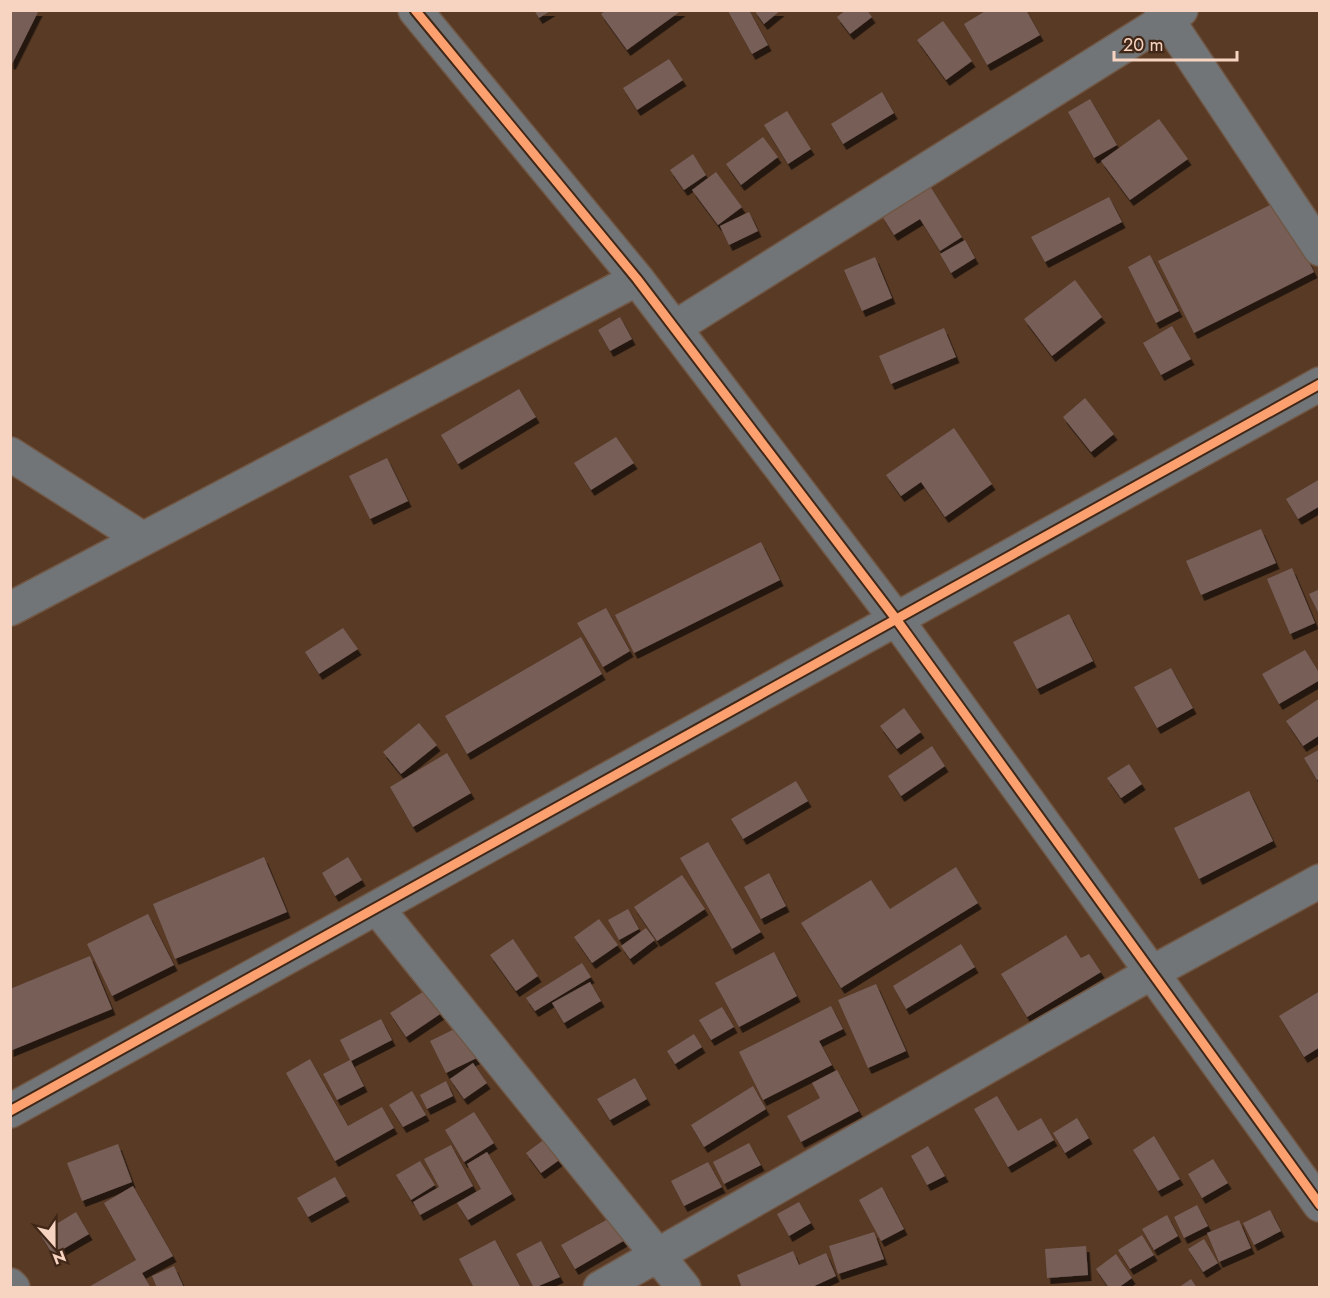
<svg xmlns="http://www.w3.org/2000/svg" width="1330" height="1298" viewBox="0 0 1330 1298" font-family="Jost,sans-serif">
  <style>
    .building { fill: #775e59; filter: url(#shadow) }
    .lines { fill: none; stroke-linecap: round; stroke-linejoin: round }
    .street-casing { stroke: #715745; stroke-width: 36 }
    .street { stroke: #717577; stroke-width: 33 }
    .cycleway-casing { stroke: #402717; stroke-width: 13 }
    .cycleway { stroke: #fca06f; stroke-width: 9 }
  </style>
  <defs>
    <filter id="shadow"><feDropShadow dx="3.5" dy="6" stdDeviation="0" flood-color="#0009"/></filter>
  </defs>
  <rect width="100%" height="100%" fill="#583a25"/>
  <path class="building" d="M10,10H39L12,64L10,63Z
    M534,10H552L539,18Z
    M606,10H682L627,50L601,14Z
    M749,10L768,45L752,54L728,11Z
    M754,10H781L764,24Z
    M846,10H867L872,17L850,34L837,17Z
    M987,10H1026L1040,35L987,65L964,24Z
    M943,21L972,61L946,80L917,40Z
    M669,59L683,80L637,110L623,88Z
    M882,92L894,113L843,144L831,124Z
    M1090,99L1117,145L1094,158L1068,112Z
    M787,111L811,149L788,164L764,125Z
    M1159,119L1188,159L1130,200L1101,161Z
    M763,137L778,157L741,185L726,164Z
    M693,154L706,175L684,190L670,170Z
    M716,172L742,207L718,225L692,190Z
    M930,186L962,237L940,251L920,219L894,235L882,216Z
    M1109,197L1122,222L1045,262L1031,237Z
    M1278,201L1314,272L1194,333L1158,261Z
    M749,212L758,231L729,245L720,226Z
    M965,240L975,258L951,273L940,254Z
    M1150,255L1179,311L1156,323L1128,267Z
    M875,257L892,298L862,311L844,270Z
    M1075,280L1102,317L1052,356L1024,319Z
    M620,317L632,339L610,351L598,330Z
    M1172,326L1191,359L1161,375L1143,343Z
    M944,328L956,357L891,384L879,356Z
    M519,389L536,417L458,464L441,435Z
    M1085,398L1114,434L1091,452L1063,417Z
    M954,428L992,484L945,517L921,482L901,496L886,475Z
    M616,437L634,463L591,490L574,463Z
    M387,458L408,501L370,519L349,476Z
    M1320,479V506L1298,519L1286,499Z
    M1261,529L1276,563L1201,595L1186,561Z
    M761,542L780,580L634,653L615,615Z
    M1292,568L1315,623L1290,634L1267,579Z
    M1320,589V616L1309,594Z
    M606,608L630,651L603,667L577,623Z
    M1069,614L1093,661L1037,689L1013,642Z
    M343,628L358,649L319,674L305,652Z
    M581,637L602,674L467,754L445,716Z
    M1305,650L1320,674V680L1279,704L1262,674Z
    M1171,668L1193,708L1157,728L1134,687Z
    M1320,698V735L1303,746L1286,721Z
    M904,708L921,732L897,749L880,726Z
    M419,723L437,745L401,774L383,752Z
    M932,746L945,766L901,796L888,776Z
    M1320,749V778L1317,780L1304,758Z
    M447,753L471,793L413,827L390,787Z
    M1129,764L1142,784L1121,798L1107,778Z
    M796,781L808,801L743,839L731,819Z
    M1249,791L1273,841L1199,879L1174,828Z
    M708,842L761,932L732,949L680,858Z
    M264,857L287,912L175,959L153,904Z
    M348,857L362,880L335,896L322,873Z
    M956,867L978,903L841,988L801,923L871,880L890,909Z
    M769,873L786,906L761,919L744,887Z
    M682,875L705,909L657,941L634,907Z
    M628,909L639,929L619,940L608,920Z
    M148,914L174,965L112,996L87,944Z
    M599,919L618,945L592,963L574,937Z
    M646,928L655,940L630,959L621,946Z
    M1066,935L1081,958L1089,954L1101,972L1027,1017L1001,974Z
    M513,939L538,976L516,991L490,955Z
    M961,944L975,967L906,1009L893,986Z
    M774,952L797,996L739,1027L715,983Z
    M90,956L112,1009L10,1051V989Z
    M582,963L591,977L535,1011L526,998Z
    M446,977L461,1000L406,1037L390,1013Z
    M590,982L601,1001L564,1023L552,1003Z
    M876,984L906,1051L868,1068L838,1000Z
    M1320,991V1047L1304,1057L1279,1016Z
    M831,1006L843,1029L819,1041L832,1065L763,1100L739,1052Z
    M722,1007L734,1027L711,1040L699,1020Z
    M477,1018L493,1050L446,1073L430,1041Z
    M381,1019L392,1040L351,1061L364,1086L337,1100L323,1074L350,1060L340,1040Z
    M694,1034L702,1047L675,1064L667,1051Z
    M310,1059L348,1126L382,1107L394,1128L335,1161L286,1073Z
    M473,1063L487,1083L464,1099L450,1079Z
    M837,1070L859,1111L801,1142L787,1116L820,1098L812,1083Z
    M635,1078L647,1099L610,1120L597,1099Z
    M446,1081L453,1096L427,1109L420,1095Z
    M753,1086L766,1109L704,1147L691,1125Z
    M412,1091L426,1115L403,1127L389,1105Z
    M997,1096L1018,1131L1041,1118L1054,1140L1008,1167L974,1109Z
    M474,1112L494,1143L464,1162L445,1130Z
    M1077,1118L1089,1138L1065,1153L1053,1133Z
    M557,1130L572,1151L541,1173L526,1153Z
    M1154,1136L1180,1179L1158,1191L1133,1150Z
    M749,1143L761,1165L724,1184L713,1162Z
    M118,1144L132,1182L82,1201L67,1163Z
    M451,1145L473,1186L420,1215L413,1202L439,1187L424,1159Z
    M928,1146L945,1176L927,1185L911,1156Z
    M487,1152L512,1194L468,1220L457,1203L481,1189L467,1164Z
    M1213,1159L1228,1183L1202,1198L1188,1174Z
    M420,1161L435,1185L411,1200L396,1175Z
    M708,1162L722,1187L684,1206L671,1181Z
    M335,1177L346,1196L308,1217L297,1198Z
    M133,1186L173,1256L142,1273L151,1288H87L136,1260L104,1203Z
    M882,1187L904,1229L881,1241L859,1200Z
    M799,1202L811,1223L789,1236L777,1214Z
    M1197,1205L1208,1226L1184,1238L1174,1217Z
    M1270,1210L1281,1231L1254,1245L1243,1223Z
    M76,1212L89,1234L53,1255L40,1234Z
    M619,1213L632,1236L575,1269L561,1245Z
    M1167,1215L1178,1236L1154,1250L1142,1229Z
    M1239,1220L1251,1248L1219,1262L1207,1233Z
    M874,1232L884,1259L838,1274L829,1246Z
    M1142,1235L1154,1255L1130,1269L1118,1250Z
    M1204,1239L1218,1263L1203,1272L1188,1249Z
    M495,1240L521,1288H474L459,1259Z
    M541,1241L560,1277L534,1288L516,1254Z
    M1086,1246L1088,1275L1047,1278L1045,1249Z
    M793,1251L799,1265L826,1253L836,1276L810,1288H742L737,1275Z
    M1116,1254L1132,1278L1118,1288H1109L1096,1269Z
    M174,1266L184,1288H157L152,1276Z
    M1191,1279L1197,1288H1178Z"/>
  <g class="lines">
    <g class="street-casing">
      <path id="street" d="M415,10L637,279L896,619L1320,1205
        M1161,10L1320,249
        M674,328L1181,10
        M10,454L143,539
        M10,609L637,279
        M377,908L684,1288
        M10,1111L1320,384
        M10,1285L13,1288
        M600,1288L1151,973L1320,881"/>
    </g>
    <use href="#street" class="street"/>
    <g class="cycleway-casing">
      <path id="cycleway" d="M415,10L637,279L896,619L1320,1205
        M10,1111L1320,384"/>
    </g>
    <use href="#cycleway" class="cycleway"/>
  </g>
  <rect width="1330" height="1298" fill="none" stroke="#f7d4c1" stroke-width="24"/>
  <g transform="translate(54 1244) rotate(159)" stroke="#402717" stroke-width="4.5" paint-order="stroke">
  <path d="M0-4.5L10 22L0 15L-10 22Z" fill="#f7d4c1"/>
  <text y="-9" font-size="16" font-weight="bold" text-anchor="middle" fill="#f7d4c1">N</text>
  </g>
  <path d="M1114 51v9h123v-9" fill="none" stroke="#f7d4c1" stroke-width="3"/>
  <text x="1123" y="51" font-size="18" fill="#f7d4c1" stroke="#402717" stroke-width="4.5" paint-order="stroke">20 m</text>
</svg>
